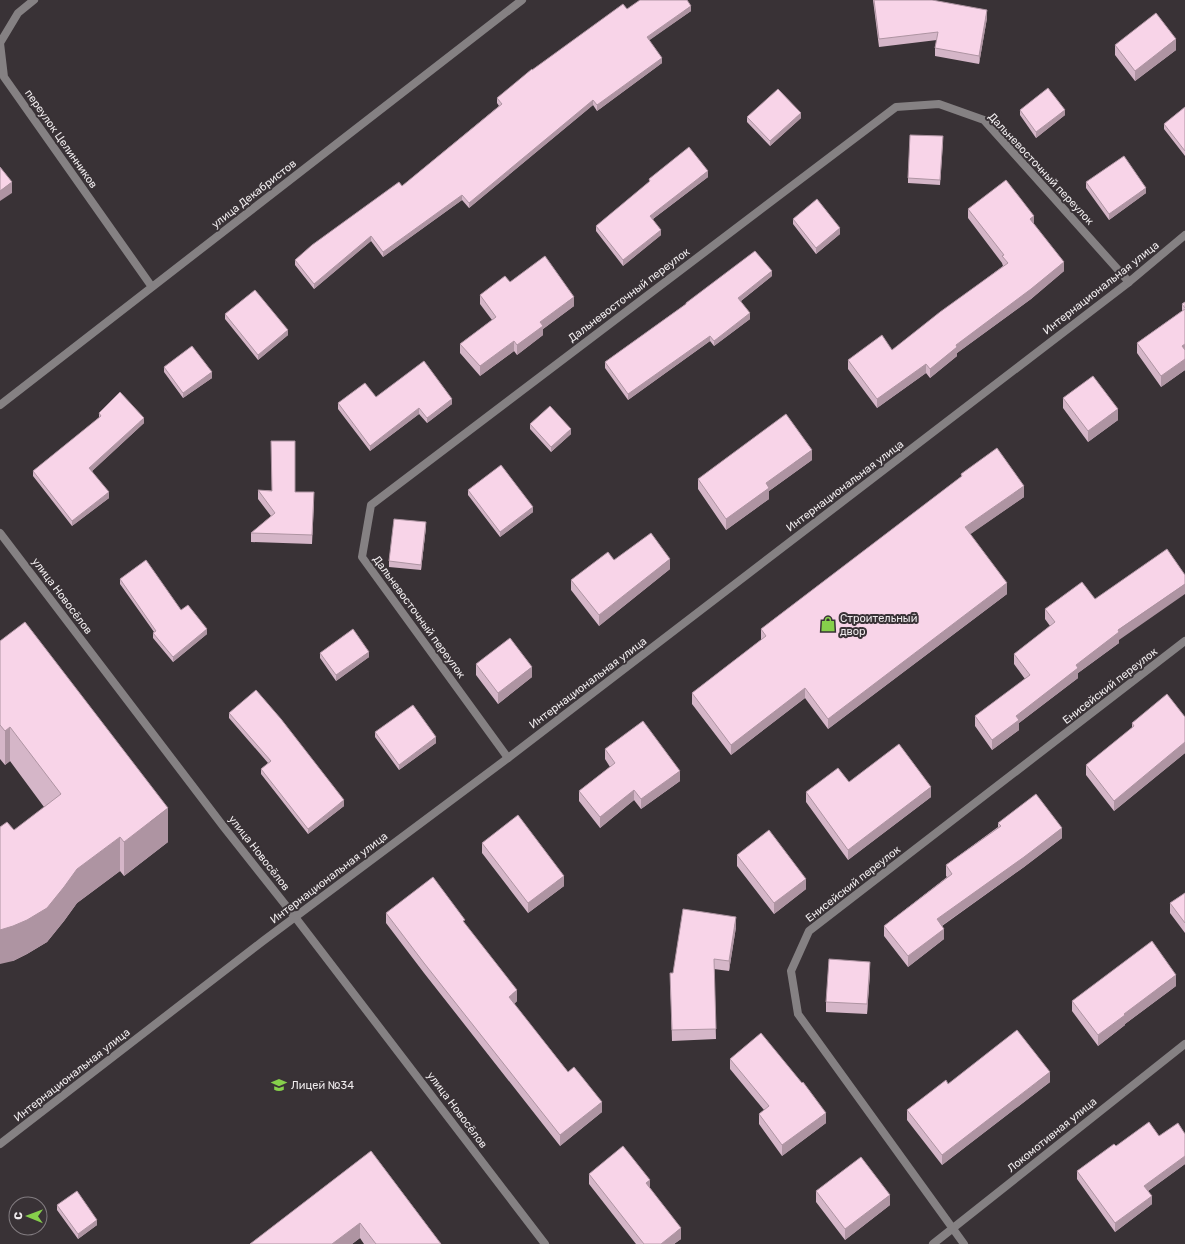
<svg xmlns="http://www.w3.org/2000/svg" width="1185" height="1244" viewBox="0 0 1185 1244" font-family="Rubik,sans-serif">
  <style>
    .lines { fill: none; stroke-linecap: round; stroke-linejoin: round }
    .minor { stroke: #858183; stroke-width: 8 }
    .tertiary { stroke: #858183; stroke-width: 8 }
    .wall { fill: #d5b6c8 }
    .shaded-wall { fill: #ae94a2 }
    .building { fill: #f8d4e8; stroke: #ae94a2 }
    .labels { text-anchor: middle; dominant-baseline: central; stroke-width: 4; stroke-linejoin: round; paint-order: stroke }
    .street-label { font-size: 11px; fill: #f0ecee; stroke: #393236 }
    .poi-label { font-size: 11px; fill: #f0ecee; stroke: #393236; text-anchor: start }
  </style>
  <rect width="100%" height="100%" fill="#393236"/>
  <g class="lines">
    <path class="minor" d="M34,0L18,13L0,43L4,77L152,287
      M0,405L522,0
      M0,533L223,826L295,917L545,1244
      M508,758L362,557L371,505L896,107L939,104L984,120L1129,282
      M933,1244L1185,1044
      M964,1244L798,1014L791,971L809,931L1185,641"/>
    <path class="tertiary" d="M0,1144L263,941L508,758L1129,282L1185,235"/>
  </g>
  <path class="wall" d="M873,0H932L987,18L979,64L935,56V48L937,40L879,47Z
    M627,9L691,11L649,40L662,63L597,111L593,105L469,208L462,200L383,257L371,241L314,289L295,265V260L402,186L499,106L497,103V98L532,70Z
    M1115,45L1176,50L1135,81L1115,55Z
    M1185,107V156L1164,129V124Z
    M1020,110L1065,115L1036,138L1020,115Z
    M747,117L801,118L770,146L747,122Z
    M943,142L940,185L908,183V178Z
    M708,177L653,219L661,235L623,266L596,231V226L649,183V179Z
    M1086,182L1146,193L1109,220L1086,188Z
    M968,209L1034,224L1064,271L1031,299L957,353V356L930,378L926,373L877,408L848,369V360L892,350L1003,266L1002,263L968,218Z
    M793,219L840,234L816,254L793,224Z
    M772,276L741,301L750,319L714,346L710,341L628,400L605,368V362L686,304V303Z
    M510,282L574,306L543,329V335L517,355L514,351L480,376L460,353V344L492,320L480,304V295Z
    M1185,302V370L1161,387L1137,353V343L1182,311V304Z
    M225,314L288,335L258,360L225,319Z
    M164,367L212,378L183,398L164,372Z
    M376,397L452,404L427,423L419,414L370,451L338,409V403Z
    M1063,398L1118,420L1088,442L1063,408Z
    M99,413L144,423L92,471L109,498L72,526L33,476V471L99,418Z
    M530,424L571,434L551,452L530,429Z
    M812,460L769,491V499L726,530L698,489V479Z
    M961,474L1024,497L970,534L1007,594L828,729L805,698L731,755L692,704V693L761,640V629L961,477Z
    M258,490L295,492L314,502L312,544L251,542V533L271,516L258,499Z
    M468,490L533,512L500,537L468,495Z
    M426,527L421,570L389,567V561Z
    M614,560L670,569L599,626L571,590V580Z
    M120,579L181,610L207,634L173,662L153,638V633L154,632L120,584Z
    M1045,609L1119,640V643L1078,673V678L1019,723V730L992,750L975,726V716L1025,679L1014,664V654L1050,626L1045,619Z
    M0,641L168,842L124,876L120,871L77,903L64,921L47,942L27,954L13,961L44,807L10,761L5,765L0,759Z
    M320,653L369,657L336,681L320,658Z
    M476,664L532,677L498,704L476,675Z
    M229,713L344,806L308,834L261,774V769L268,763L229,718Z
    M1185,717V753L1114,811L1086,775V765L1132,728V723Z
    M375,732L436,743L399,770L375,737Z
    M605,749L680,781L641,809L634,800L600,828L579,801V791L610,767L605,759Z
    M806,792L931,797L848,860L806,802Z
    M998,823L1062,838L1024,867L942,926L944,939L908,967L884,936V926L947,877L946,876V865L998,827Z
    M482,843L564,886L528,913L482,853Z
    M737,855L806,889L774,914L737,866Z
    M1185,893V933L1170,913V903Z
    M386,913L465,924L517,1001L514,1004L568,1072L602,1112L560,1146L424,973L386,923Z
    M736,927L729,971L714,969L716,1039L672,1041L670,973H673Z
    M870,972L867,1014L826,1012V1002Z
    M1176,986L1125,1024V1025L1098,1046L1072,1011V1001Z
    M730,1059L826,1123L782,1156L759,1124V1114L764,1110L730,1069Z
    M1050,1082L942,1165L907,1120V1110L948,1084Z
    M1185,1134V1164L1148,1191L1152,1204L1115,1232L1077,1179V1171L1116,1146L1159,1136Z
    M371,1151L441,1244H364L360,1238L352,1244H250Z
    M589,1174L650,1189L681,1239L674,1244H636L589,1184Z
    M816,1191L890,1205L845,1240L816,1202Z
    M57,1205L97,1225L78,1239L57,1210Z"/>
  <path class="shaded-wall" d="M691,6V11L647,42V37Z
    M987,10V18L979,64V56Z
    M1176,39V50L1135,81V71Z
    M662,58V63L597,111V105Z
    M593,100V105L469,208V203Z
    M1065,110V115L1036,138V132Z
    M801,113V118L770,146V141Z
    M708,171V177L650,221V216Z
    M12,182V193L0,201V191Z
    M1146,188V193L1109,220V214Z
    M462,195V200L383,257V252Z
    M1034,216V225L1030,219Z
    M840,228V234L816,254V248Z
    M661,230V235L623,266V260Z
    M371,236V241L314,289V284Z
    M1064,262V271L1031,299L957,353V356L930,378V369L956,345Z
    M772,271V276L738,303V298Z
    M574,297V306L543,329V335L517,355V345L540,322Z
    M750,313V319L714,346V341Z
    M288,330V335L258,360V355Z
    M710,336V341L628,400V394Z
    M514,341V351L480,376V366Z
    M1185,344V354L1182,346Z
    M1185,359V370L1161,387V376Z
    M926,364V373L877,408V399Z
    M212,372V378L183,398V393Z
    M452,399V404L427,423V418Z
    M419,408V414L370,451V446Z
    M1118,409V420L1088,442V431Z
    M144,418V423L89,474V468Z
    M571,429V434L551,452V447Z
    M812,450V460L769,491V499L726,530V519L766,483Z
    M1024,486V497L965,538V527Z
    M109,492V498L72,526V521Z
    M533,507V512L500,537V532Z
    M426,522V527L421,570V565Z
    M670,559V569L599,626V615Z
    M1007,583V594L828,729V719Z
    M1185,584V594L1119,640V643L1078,673V678L1019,723V730L992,750V740L1016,716L1076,665L1118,630Z
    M207,629V634L173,662V657Z
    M369,652V657L336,681V675Z
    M532,667V677L498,704V693Z
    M805,688V698L731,755V745Z
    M10,727V761L5,765V731Z
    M436,737V743L399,770V765Z
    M1185,742V753L1114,811V801Z
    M680,771V781L641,809V799Z
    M931,787V797L848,860V850Z
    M634,790V800L600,828V817Z
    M344,800V806L308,834V829Z
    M168,808V842L124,876V842Z
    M1062,828V838L1024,867L937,929V919Z
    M120,837V871L77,903L64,921L47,942L27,954L13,961L0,964V930L77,869Z
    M564,876V886L528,913V903Z
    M806,879V889L774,914V903Z
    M736,917V927L729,971V961Z
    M944,929V939L908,967V956Z
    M870,962V972L867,1014V1004Z
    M1176,975V986L1125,1024V1025L1098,1046V1035L1124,1014Z
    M517,990V1001L509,1008V997Z
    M1050,1072V1082L942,1165V1155Z
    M602,1102V1112L560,1146V1135Z
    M826,1113V1123L782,1156V1145Z
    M1185,1156V1164L1144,1194V1186Z
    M650,1180V1190L646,1183Z
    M890,1195V1205L845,1240V1229Z
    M1152,1196V1204L1115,1232V1223Z
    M97,1220V1225L78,1239V1234Z
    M360,1223V1238L352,1244H332Z
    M681,1228V1239L674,1244H661Z"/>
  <path class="building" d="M640,0H687L691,6L647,37L662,58L597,105L593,100L469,203L462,195L383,252L371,236L314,284L295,260L312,245L399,182L402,186L502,104L497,98L532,69V70L623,4L627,9Z
    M874,0H932L987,10L979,56L935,48L938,32L879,39Z
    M1156,13L1176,39L1135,71L1115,45Z
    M1048,88L1065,110L1036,132L1020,110Z
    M778,89L801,113L770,141L747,117Z
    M1185,107V151L1164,124Z
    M910,135L943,136L940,180L908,178Z
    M689,147L708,171L650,216L661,230L623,260L596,226L650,181L649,179Z
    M1124,156L1146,188L1109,214L1086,182Z
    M0,167L12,182L0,191Z
    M1006,180L1034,216L1030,219L1064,262L1031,289L956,345L957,347L930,369L926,364L877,399L848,360L882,335L892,350L940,312L1008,263L1002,256L1004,255L968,209Z
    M817,199L840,228L816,248L793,219Z
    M755,251L772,271L738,298L750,313L714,341L710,336L628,394L605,362L686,304V303Z
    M545,256L574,297L540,322L543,326L517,345L514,341L480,366L460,344L496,317L480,295L505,276L510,282Z
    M255,290L288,330L258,355L225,314Z
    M1185,302V308L1182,304Z
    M1185,309V344L1182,346L1185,350V359L1161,376L1137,343Z
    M192,346L212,372L183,393L164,367Z
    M424,361L452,399L427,418L419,408L370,446L338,403L365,383L376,397Z
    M1093,376L1118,409L1088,431L1063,398Z
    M120,392L144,418L89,468L109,492L72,521L33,471L101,416L99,413Z
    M550,406L571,429L551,447L530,424Z
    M786,414L812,450L766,483L769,488L726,519L698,479Z
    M271,441H295V492H314L312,535L251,533L275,513L258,490L272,491Z
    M997,448L1024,486L965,527L1007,583L828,719L805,688L731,745L692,693L766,636L761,629L962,476L961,474Z
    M501,465L533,507L500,532L468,490Z
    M394,519L426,522L421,565L389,561Z
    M651,533L670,559L599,615L571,580L608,552L614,560Z
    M1167,549L1185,575V584L1118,630L1119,632L1076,665L1078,668L1016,716L1019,720L992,740L975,716L1030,675L1014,654L1055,622L1045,609L1082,582L1095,599Z
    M146,560L181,610L188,605L207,629L173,657L153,633L156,631L120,579Z
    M25,622L168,808L124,842L120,837L77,869L64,887L47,908L27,920L13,926L0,930V827L7,822L14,830L61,794L10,727L5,731L0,725V641Z
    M353,629L369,652L336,675L320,653Z
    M510,638L532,667L498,693L476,664Z
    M256,690L281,719L344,800L308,829L261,769L271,761L229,713Z
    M1167,694L1185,717V742L1114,801L1086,765L1134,726L1132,723Z
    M413,705L436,737L399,765L375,732Z
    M643,721L680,771L641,799L634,790L600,817L579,791L615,763L605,749Z
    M899,744L931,787L848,850L806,792L838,768L849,782Z
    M1036,794L1062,828L1024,857L937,919L944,929L908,956L884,926L952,874L946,865L1001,826L998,823Z
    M518,815L564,876L528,903L482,843Z
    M769,830L806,879L774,903L737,855Z
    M433,877L465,920L463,921L517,990L509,997L568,1072L574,1067L602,1102L560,1135L424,963L386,913Z
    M1185,893V923L1170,903Z
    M683,909L736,917L729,961L714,959L716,1029L672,1030L670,973H673Z
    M1152,941L1176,975L1124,1014L1125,1015L1098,1035L1072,1001Z
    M829,959L870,962L867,1004L826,1002Z
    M1017,1030L1050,1072L942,1155L907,1110L946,1080L948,1084Z
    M761,1033L802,1083L803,1082L826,1113L782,1145L759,1114L769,1106L730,1059Z
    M1149,1122L1159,1136L1178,1123L1185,1134V1156L1144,1186L1152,1196L1115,1223L1077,1171L1114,1144L1116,1146Z
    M623,1146L650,1180L646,1183L681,1228L661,1244H644L589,1174Z
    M371,1151L441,1244H376L360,1223L332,1244H250Z
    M861,1157L890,1195L845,1229L816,1191Z
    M77,1191L97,1220L78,1234L57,1205Z"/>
  <defs>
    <g id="shop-bare" transform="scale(1.2)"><path d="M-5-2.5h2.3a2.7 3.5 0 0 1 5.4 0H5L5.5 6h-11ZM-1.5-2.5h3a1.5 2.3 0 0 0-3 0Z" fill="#86cf4b" stroke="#393236" stroke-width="2.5" paint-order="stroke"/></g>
    <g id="school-bare" transform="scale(1.2)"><path d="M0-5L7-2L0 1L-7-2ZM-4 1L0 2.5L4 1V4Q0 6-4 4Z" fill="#86cf4b" stroke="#393236" stroke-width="2.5" paint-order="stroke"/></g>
  </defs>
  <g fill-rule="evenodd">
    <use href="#shop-bare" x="828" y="624"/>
    <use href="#school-bare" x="279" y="1085"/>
  </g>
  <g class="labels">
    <g class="street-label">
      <text transform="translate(61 139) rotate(55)">переулок Целинников</text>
      <text transform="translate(1041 169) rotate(47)">Дальневосточный переулок</text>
      <text transform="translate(254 194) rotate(-38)">улица Декабристов</text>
      <text transform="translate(1101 288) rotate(-38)">Интернациональная улица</text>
      <text transform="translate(629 295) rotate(-37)">Дальневосточный переулок</text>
      <text transform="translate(845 486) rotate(-37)">Интернациональная улица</text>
      <text transform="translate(62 596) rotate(53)">улица Новосёлов</text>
      <text transform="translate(419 617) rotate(54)">Дальневосточный переулок</text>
      <text transform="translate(588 683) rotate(-37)">Интернациональная улица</text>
      <text transform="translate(1110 686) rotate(-38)">Енисейский переулок</text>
      <text transform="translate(259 853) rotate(52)">улица Новосёлов</text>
      <text transform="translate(329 878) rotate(-37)">Интернациональная улица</text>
      <text transform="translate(853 884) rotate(-38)">Енисейский переулок</text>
      <text transform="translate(72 1075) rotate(-38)">Интернациональная улица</text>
      <text transform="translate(457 1110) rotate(53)">улица Новосёлов</text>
      <text transform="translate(1052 1135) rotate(-39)">Локомотивная улица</text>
    </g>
    <g class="poi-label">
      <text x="840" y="618">Строительный<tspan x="840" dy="13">двор</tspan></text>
      <text x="291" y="1085">Лицей №34</text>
    </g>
  </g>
  <g transform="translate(28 1216) rotate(271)"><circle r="19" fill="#393236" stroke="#827c80"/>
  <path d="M0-3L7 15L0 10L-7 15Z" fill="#86cf4b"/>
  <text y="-6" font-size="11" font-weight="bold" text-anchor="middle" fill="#f0ecee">С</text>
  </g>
</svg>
